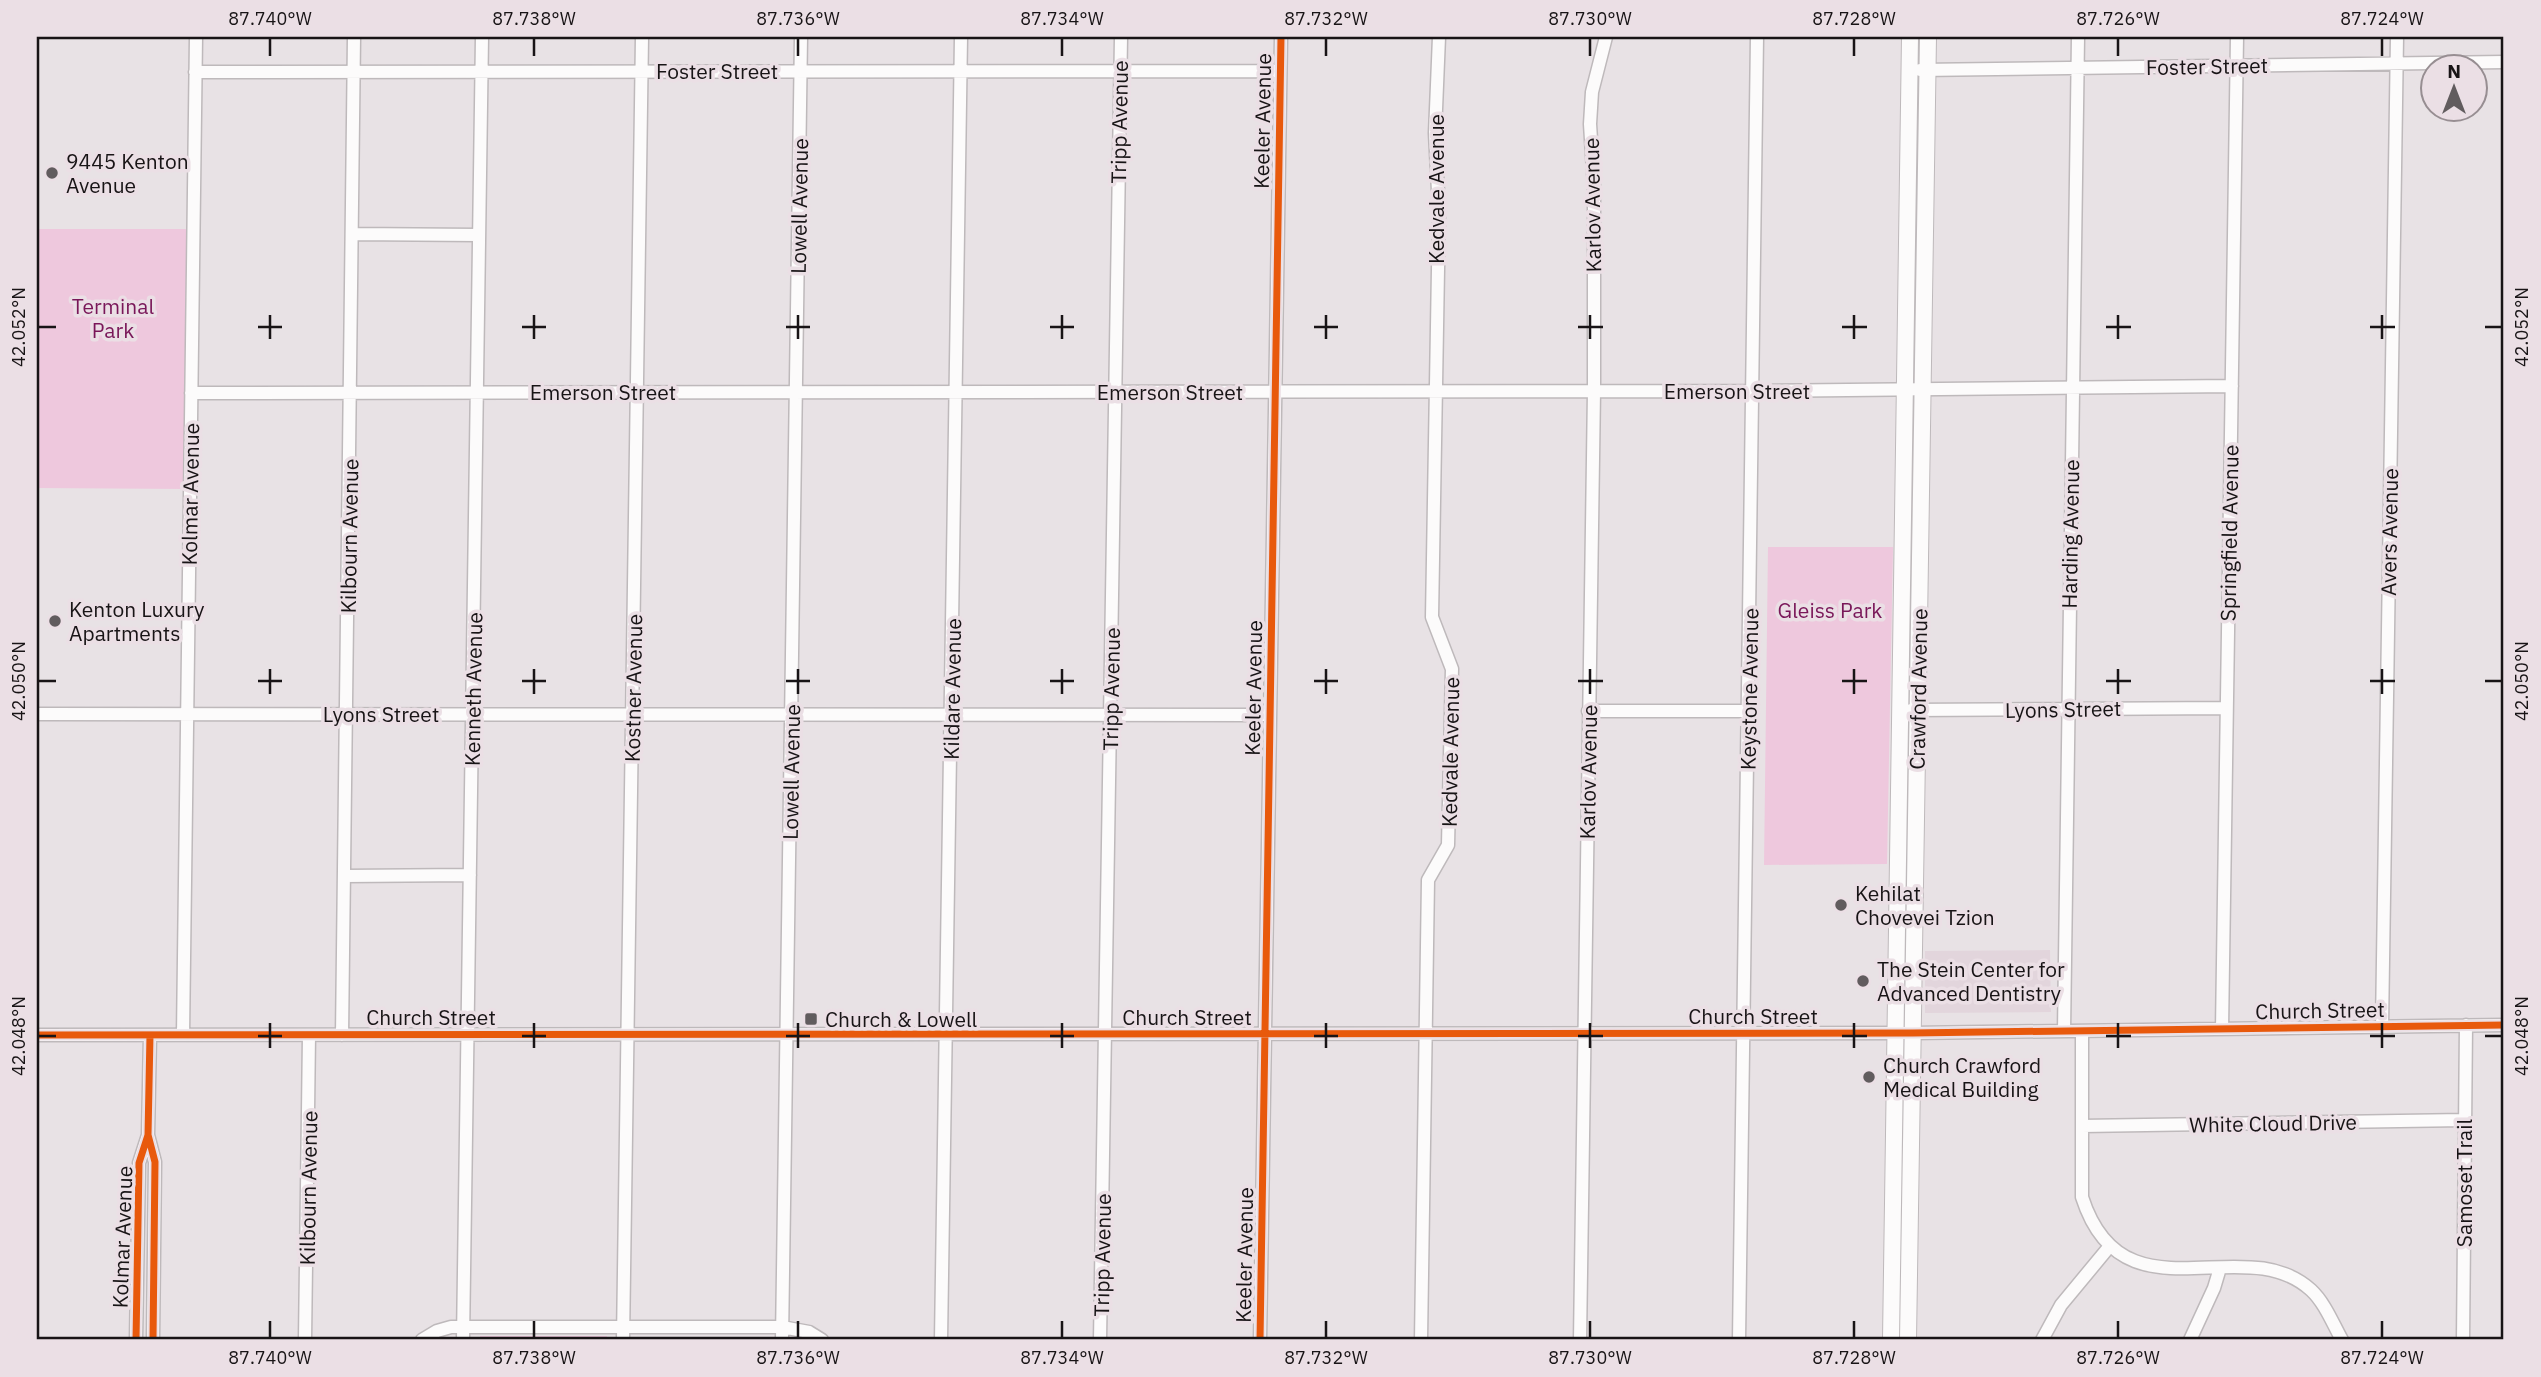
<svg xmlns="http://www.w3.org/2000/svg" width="2541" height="1377" viewBox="0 0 2541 1377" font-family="'IBM Plex Sans',sans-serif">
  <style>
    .built { fill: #e2d5dc }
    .green { fill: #eec8dd }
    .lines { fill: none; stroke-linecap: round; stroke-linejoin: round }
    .minor-casing { stroke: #beb9bb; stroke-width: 15 }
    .major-casing { stroke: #beb9bb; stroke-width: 18 }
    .minor { stroke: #fcfbfb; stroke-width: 12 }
    .major { stroke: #fcfbfb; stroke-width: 16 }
    .cycleway-casing { stroke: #ebdfe5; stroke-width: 11 }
    .cycleway { stroke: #e8590c; stroke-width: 7 }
    .ticks { fill: none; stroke: #181416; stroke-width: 2.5 }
    .poi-dot { fill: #615c5e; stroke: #ebdfe5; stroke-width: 2.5 }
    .labels { text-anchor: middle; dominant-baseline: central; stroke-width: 7; stroke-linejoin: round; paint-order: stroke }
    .street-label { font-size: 21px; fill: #181416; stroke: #ebdfe5 }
    .poi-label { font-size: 21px; fill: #181416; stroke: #ebdfe5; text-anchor: start }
    .park-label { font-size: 21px; fill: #791759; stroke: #ebdfe5 }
    .neatline { fill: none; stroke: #181416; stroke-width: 2.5 }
    .ticks-label { font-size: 18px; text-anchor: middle; fill: #181416 }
  </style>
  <rect width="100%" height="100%" fill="#e8e2e5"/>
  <path class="built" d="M2050,950L2051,1012L1925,1013V951Z"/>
  <path class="green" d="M37,229H191L186,489L37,488Z
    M1768,547H1893L1887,864L1764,865Z
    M480,1336H607V1340H480Z
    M639,1337H767V1340H639Z"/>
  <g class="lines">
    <g class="minor-casing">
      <path id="minor" d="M1920,70L2504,62
        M195,72L1280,71
        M352,234L479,235
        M191,393L1752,391L2232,386
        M1911,710L2225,708
        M1588,711H1749
        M37,714L1270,715
        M345,876L470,875
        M2382,1027L2397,37
        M2222,1029L2237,37
        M2064,1031L2078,37
        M2082,1031V1197C2123,1325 2243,1228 2311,1290C2325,1303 2333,1324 2342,1340
        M37,1035L1913,1033L2504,1025
        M183,1035L196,37
        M342,1035L354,37
        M2082,1126L2464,1120
        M148,1135L155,1162L153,1340
        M136,1340L139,1163L148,1135L150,1035
        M305,1340L309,1035
        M422,1340L437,1331L451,1327H782L809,1332L822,1340
        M463,1340L482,37
        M623,1340L642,37
        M782,1340L801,37
        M941,1340L961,37
        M1100,1340L1121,37
        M1260,1340L1281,37
        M1421,1340L1428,880L1448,845L1452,669L1432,617L1439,211L1435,133L1439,37
        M1580,1340L1594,391V186L1590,124L1592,92L1606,37
        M1739,1340L1757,37
        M2042,1340L2061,1305L2109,1247
        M2190,1340L2214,1288L2220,1268
        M2463,1340L2466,1025"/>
    </g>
    <g class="major-casing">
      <path id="major" d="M1891,1340L1910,37
        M1908,1340L1928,37"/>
    </g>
    <use href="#minor" class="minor"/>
    <use href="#major" class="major"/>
    <g class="cycleway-casing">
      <path id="cycleway" d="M37,1035L1913,1033L2504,1025
        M148,1135L155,1162L153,1340
        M136,1340L139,1163L148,1135L150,1035
        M1260,1340L1281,37"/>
    </g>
    <use href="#cycleway" class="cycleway"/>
  </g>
  <path class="ticks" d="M270,38V56M534,38V56M798,38V56M1062,38V56M1326,38V56M1590,38V56M1854,38V56M2118,38V56M2382,38V56M270,315V339M534,315V339M798,315V339M1062,315V339M1326,315V339M1590,315V339M1854,315V339M2118,315V339M2382,315V339M38,327H56M258,327H282M522,327H546M786,327H810M1050,327H1074M1314,327H1338M1578,327H1603M1842,327H1867M2106,327H2131M2370,327H2395M2485,327H2502M270,669V694M534,669V694M798,669V694M1062,669V694M1326,669V694M1590,669V694M1854,669V694M2118,669V694M2382,669V694M38,681H56M258,681H282M522,681H546M786,681H810M1050,681H1074M1314,681H1338M1578,681H1603M1842,681H1867M2106,681H2131M2370,681H2395M2485,681H2502M270,1023V1048M534,1023V1048M798,1023V1048M1062,1023V1048M1326,1023V1048M1590,1023V1048M1854,1023V1048M2118,1023V1048M2382,1023V1048M38,1036H56M258,1036H282M522,1036H546M786,1036H810M1050,1036H1074M1314,1036H1338M1578,1036H1603M1842,1036H1867M2106,1036H2131M2370,1036H2395M2485,1036H2502M270,1321V1338M534,1321V1338M798,1321V1338M1062,1321V1338M1326,1321V1338M1590,1321V1338M1854,1321V1338M2118,1321V1338M2382,1321V1338"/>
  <g class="poi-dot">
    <circle cx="52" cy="173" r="7"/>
    <circle cx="55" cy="621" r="7"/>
    <circle cx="1841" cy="905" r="7"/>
    <circle cx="1863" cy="981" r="7"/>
    <rect x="804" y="1012" width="14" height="14" rx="3.5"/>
    <circle cx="1869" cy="1077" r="7"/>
  </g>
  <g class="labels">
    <g class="street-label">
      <text transform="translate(2207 66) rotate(-1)">Foster Street</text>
      <text x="717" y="71">Foster Street</text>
      <text transform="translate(1262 121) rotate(-89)">Keeler Avenue</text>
      <text transform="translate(1119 122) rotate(-89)">Tripp Avenue</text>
      <text transform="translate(1436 189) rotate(-90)">Kedvale Avenue</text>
      <text transform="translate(1592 205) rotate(-91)">Karlov Avenue</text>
      <text transform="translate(799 206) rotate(-89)">Lowell Avenue</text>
      <text x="1737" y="391">Emerson Street</text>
      <text x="603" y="392">Emerson Street</text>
      <text x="1170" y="392">Emerson Street</text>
      <text transform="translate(190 494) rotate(-89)">Kolmar Avenue</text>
      <text transform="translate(2389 532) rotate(-89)">Avers Avenue</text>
      <text transform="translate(2229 533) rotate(-89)">Springfield Avenue</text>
      <text transform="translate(2070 534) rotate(-89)">Harding Avenue</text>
      <text transform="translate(349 536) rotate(-89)">Kilbourn Avenue</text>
      <text transform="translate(633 688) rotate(-89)">Kostner Avenue</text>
      <text transform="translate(1253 688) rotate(-89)">Keeler Avenue</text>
      <text transform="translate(473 689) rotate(-89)">Kenneth Avenue</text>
      <text transform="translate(952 689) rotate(-89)">Kildare Avenue</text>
      <text transform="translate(1111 689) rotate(-89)">Tripp Avenue</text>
      <text transform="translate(1749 689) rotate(-89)">Keystone Avenue</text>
      <text transform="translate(1918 689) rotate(-89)">Crawford Avenue</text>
      <text transform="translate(2063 709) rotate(-1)">Lyons Street</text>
      <text x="381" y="714">Lyons Street</text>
      <text transform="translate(1450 752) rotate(-89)">Kedvale Avenue</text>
      <text transform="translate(791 772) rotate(-89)">Lowell Avenue</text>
      <text transform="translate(1588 772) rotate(-89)">Karlov Avenue</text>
      <text transform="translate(2320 1010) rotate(-1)">Church Street</text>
      <text x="1753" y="1016">Church Street</text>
      <text x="431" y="1017">Church Street</text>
      <text x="1187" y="1017">Church Street</text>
      <text transform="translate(2273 1123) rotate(-1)">White Cloud Drive</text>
      <text transform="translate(2464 1183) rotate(-90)">Samoset Trail</text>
      <text transform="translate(308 1188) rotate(-89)">Kilbourn Avenue</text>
      <text transform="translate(122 1237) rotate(-88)">Kolmar Avenue</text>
      <text transform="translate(1102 1255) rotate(-89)">Tripp Avenue</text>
      <text transform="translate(1244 1255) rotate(-89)">Keeler Avenue</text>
    </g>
    <g class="poi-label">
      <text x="66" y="161">9445 Kenton<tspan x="66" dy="24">Avenue</tspan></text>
      <text x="69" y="609">Kenton Luxury<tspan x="69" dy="24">Apartments</tspan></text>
      <text x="1855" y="893">Kehilat<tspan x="1855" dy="24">Chovevei Tzion</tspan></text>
      <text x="1877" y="969">The Stein Center for<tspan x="1877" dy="24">Advanced Dentistry</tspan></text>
      <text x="825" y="1019">Church &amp; Lowell</text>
      <text x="1883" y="1065">Church Crawford<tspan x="1883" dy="24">Medical Building</tspan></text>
    </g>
    <g class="park-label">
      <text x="113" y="306">Terminal<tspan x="113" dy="24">Park</tspan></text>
      <text x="1830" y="610">Gleiss Park</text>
    </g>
  </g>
  <rect width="2541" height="1377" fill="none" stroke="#ebdfe5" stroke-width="77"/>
  <g transform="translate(2454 88)"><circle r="33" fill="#ebdfe5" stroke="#978e92" stroke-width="2"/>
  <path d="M0-5L12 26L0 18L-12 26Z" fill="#615c5e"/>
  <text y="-10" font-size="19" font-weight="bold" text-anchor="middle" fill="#181416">N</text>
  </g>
  <rect x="38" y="38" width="2464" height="1300" class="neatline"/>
  <g class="ticks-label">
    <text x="270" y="25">87.740°W</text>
    <text x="534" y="25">87.738°W</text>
    <text x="798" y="25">87.736°W</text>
    <text x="1062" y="25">87.734°W</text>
    <text x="1326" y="25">87.732°W</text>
    <text x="1590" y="25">87.730°W</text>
    <text x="1854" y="25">87.728°W</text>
    <text x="2118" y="25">87.726°W</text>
    <text x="2382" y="25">87.724°W</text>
    <text transform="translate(19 327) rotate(-90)" y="6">42.052°N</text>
    <text transform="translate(2522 327) rotate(-90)" y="6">42.052°N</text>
    <text transform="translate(19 681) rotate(-90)" y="6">42.050°N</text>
    <text transform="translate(2522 681) rotate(-90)" y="6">42.050°N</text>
    <text transform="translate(19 1036) rotate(-90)" y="6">42.048°N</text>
    <text transform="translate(2522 1036) rotate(-90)" y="6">42.048°N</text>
    <text x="270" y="1364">87.740°W</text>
    <text x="534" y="1364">87.738°W</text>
    <text x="798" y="1364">87.736°W</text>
    <text x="1062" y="1364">87.734°W</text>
    <text x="1326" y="1364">87.732°W</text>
    <text x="1590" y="1364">87.730°W</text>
    <text x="1854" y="1364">87.728°W</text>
    <text x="2118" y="1364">87.726°W</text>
    <text x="2382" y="1364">87.724°W</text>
  </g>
</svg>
